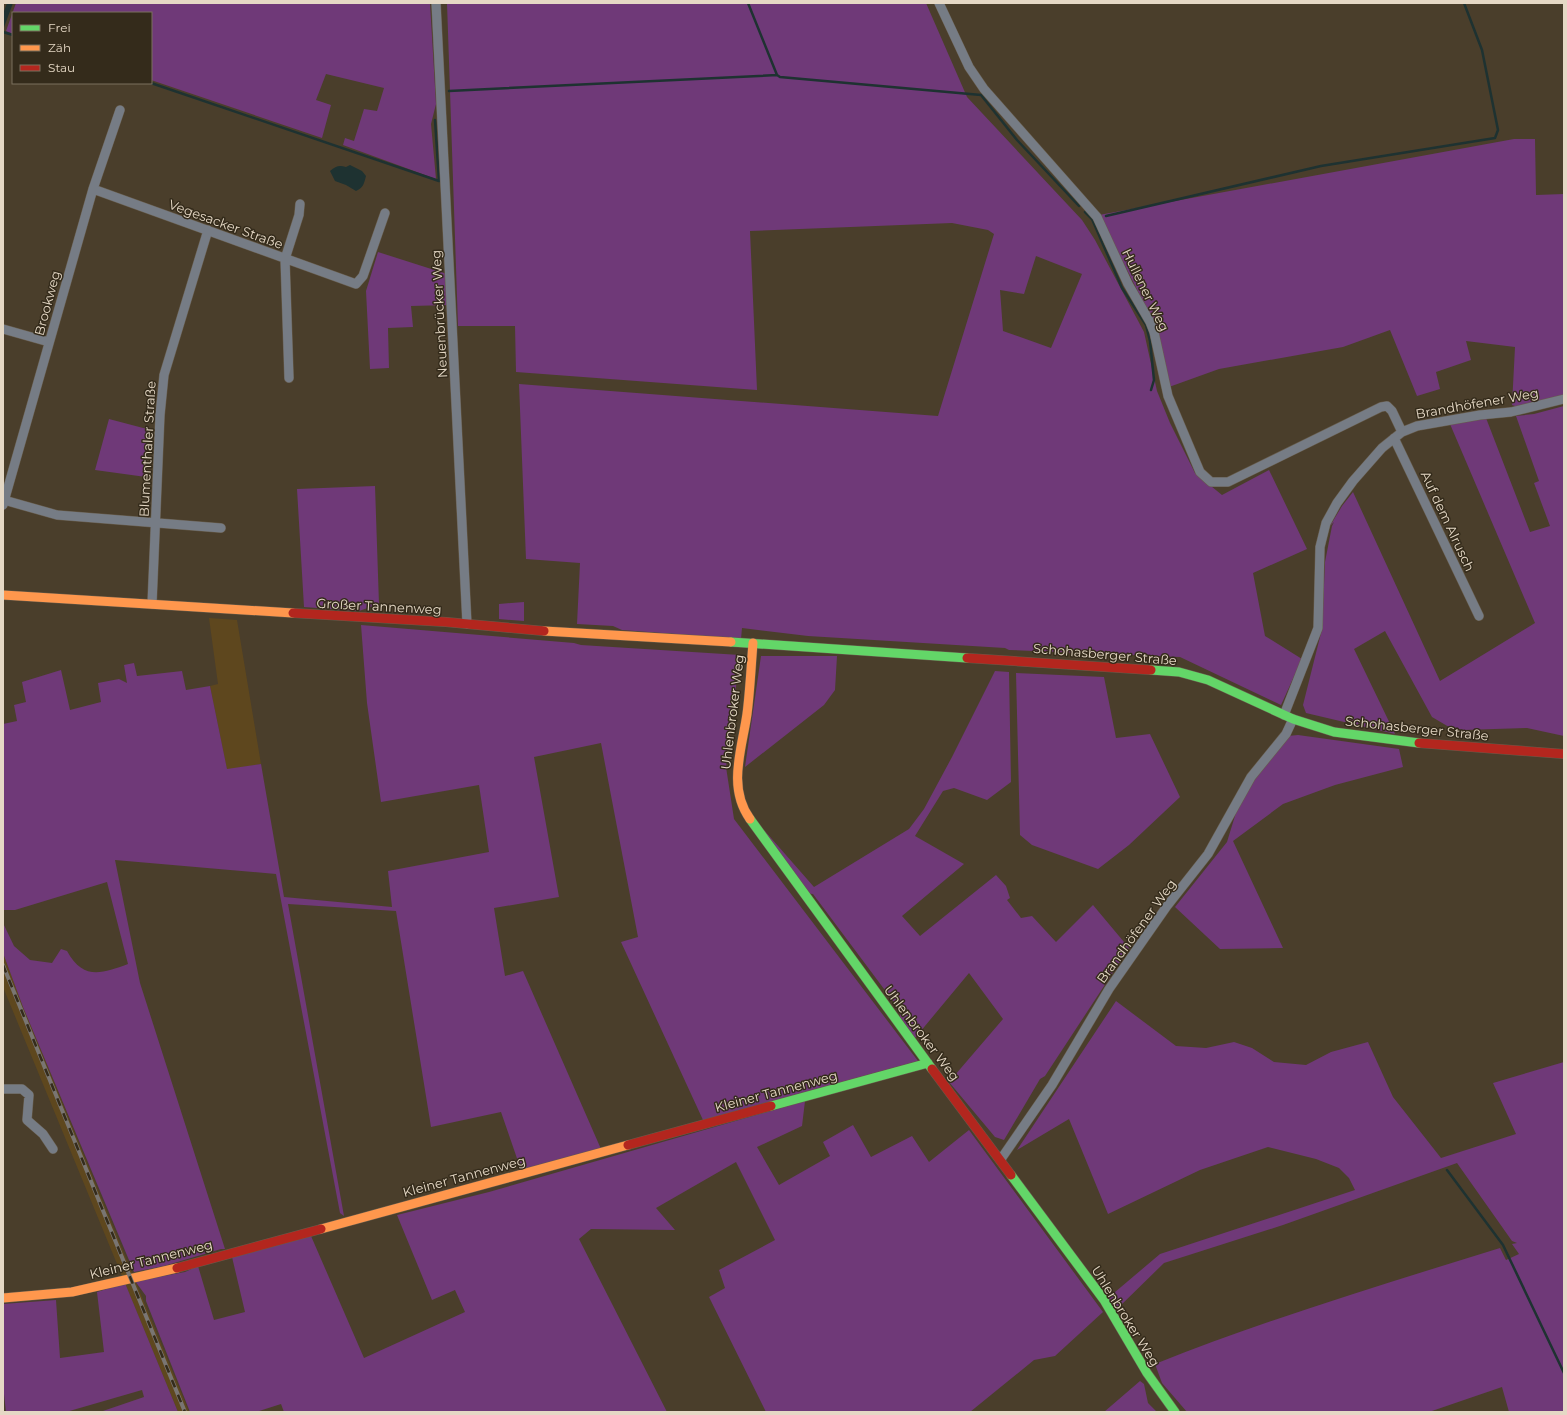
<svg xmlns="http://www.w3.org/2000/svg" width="1567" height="1415" viewBox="0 0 1567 1415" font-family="Montserrat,sans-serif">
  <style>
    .built { fill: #5e471e }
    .green { fill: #6f3978; fill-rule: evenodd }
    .water { fill: #1e3231 }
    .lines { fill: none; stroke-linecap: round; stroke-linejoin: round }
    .stream { stroke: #1e3231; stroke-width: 2.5 }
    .street-casing { stroke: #675c4c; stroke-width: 10 }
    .fast-casing { stroke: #675c4c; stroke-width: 10 }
    .slow-casing { stroke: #675c4c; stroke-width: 10 }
    .jam-casing { stroke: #675c4c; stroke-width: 10 }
    .street { stroke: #767c85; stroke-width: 9 }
    .fast { stroke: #63d668; stroke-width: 9 }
    .slow { stroke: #ff974d; stroke-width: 9 }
    .jam { stroke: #b3261e; stroke-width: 9 }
    .rail-casing { stroke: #797572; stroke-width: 4 }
    .rail { stroke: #342b1b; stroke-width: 2.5; stroke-dasharray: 8; stroke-linecap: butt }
    .labels { text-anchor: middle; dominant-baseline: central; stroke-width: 3; stroke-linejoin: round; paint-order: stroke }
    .street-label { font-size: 13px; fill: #e5d8c5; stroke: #342b1b }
  </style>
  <rect width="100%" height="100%" fill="#4a3e2b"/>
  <path class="built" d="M209,618L237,620L261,764L227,770L210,686L218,684Z
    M3,953L23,1007L189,1412H178L3,987Z"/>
  <path class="green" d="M16,3H430L436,104L431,124L436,179L343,145L345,138L354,141L364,109L377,111L384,88L326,74L316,100L331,105L322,138L151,80V13H13V34L6,31Z
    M447,3H926L967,97L1082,220L1095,240L1144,332L1157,391L1170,423L1195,473L1222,495L1269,470L1307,549L1253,573L1265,636L1302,659L1281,705L1180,657L1009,650L1005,648L808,636L742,628L741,639L622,630L613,626L577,624L580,563L526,559L519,384L938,416L994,234L988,230L952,223L750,231L757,390L516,372L515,326H458ZM1036,256L1082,274L1051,348L1003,331L1000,290L1024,294Z
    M1514,139H1535L1536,195L1564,194V396L1518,407L1512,405L1515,347L1466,341L1471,360L1436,372L1440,389L1417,396L1390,330L1343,347L1219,369L1169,387L1154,323L1099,215Z
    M378,252L447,274L449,305L411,306L413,327L388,328L389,368L370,369L366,291Z
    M1564,406V736L1527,728L1463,730L1449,727L1432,717L1385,631L1354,649L1395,734L1306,713L1303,705L1322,629L1325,562L1332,526L1334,522L1330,526L1342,506L1353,492L1440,681L1535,623L1450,424L1486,418L1530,532L1550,526L1534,483L1539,481L1516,416L1534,414Z
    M109,419L147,429L146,477L95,470Z
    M375,486L379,604L359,611L304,607L297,489Z
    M524,602V621L499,619V604Z
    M361,625L574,643L581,645L740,655L726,767L734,819L918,1061L703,1120L621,942L638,937L601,743L534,757L559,897L494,908L505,976L523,971L601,1149L521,1170L501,1112L431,1127L396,911L288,904L344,1216L340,1213L276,874L115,860L140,983L225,1249H221L164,1266L134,1272L23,1007L3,953V923L14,946L30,960L52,963L61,949L67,951C83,980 101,974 128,964L107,882L15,910H3V724L17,721L14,705L26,702L22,682L61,670L70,710L101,702L98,683L119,679L127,683L124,665L134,663L137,676L182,671L186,690L210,686L227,769L261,764L284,897L392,907L388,871L489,852L479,785L381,802L367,703Z
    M761,656H837L835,690L824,705L745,767Z
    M995,671L1009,672L1011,782L987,800L954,788L943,791L915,836L964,864L902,916L920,936L996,875L1006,886L1010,898L1007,900L1021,918L1032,916L1056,942L1093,905L1129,948L1045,1076L1040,1079L1004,1140L995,1137L949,1082L1003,1019L969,973L915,1038L899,1017L902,1013L813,894L805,893L764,830L814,887L909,829L924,809L952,757Z
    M1016,673L1104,677L1116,738L1150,734L1180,797L1129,845L1098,869L1032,845L1020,835Z
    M1298,735L1399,749L1403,767L1335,785L1283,804L1233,841L1283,948L1220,949L1175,907L1227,842L1238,806L1257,776L1288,736Z
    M1116,1001L1176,1046L1206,1048L1234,1042L1252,1048L1274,1062L1306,1065L1331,1052L1368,1042L1393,1097L1441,1158L1516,1134L1493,1083L1564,1062V1412H1509L1502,1387L1429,1412H1187L1162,1383L1155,1364C1268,1319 1384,1284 1500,1248L1506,1260L1519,1254L1512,1244L1517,1243L1512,1241L1457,1163L1283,1225L1164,1263L1117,1309L1108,1298L1160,1254L1355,1190L1349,1178L1339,1168L1316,1159L1268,1147L1200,1170L1108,1214L1069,1119L1017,1150Z
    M805,1101L802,1126L757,1147L779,1185L830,1156L823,1142L853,1125L871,1157L912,1136L929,1162L969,1130L1103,1312L1055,1356L1034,1360L970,1412H766L709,1297L725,1288L719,1270L775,1240L736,1162L656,1208L675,1230L591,1229L579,1239L667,1412H284L281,1404L256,1412H190L146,1301V1296L135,1281L185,1272L198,1266L214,1320L245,1312L232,1257L311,1236L364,1358L465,1312L455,1290L432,1300L397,1215L489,1192Z
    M125,1283L178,1412H100L144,1397L142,1390L66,1412H6L3,1385V1304L56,1300L60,1358L104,1352L97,1292Z
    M1140,1381L1144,1384L1148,1403L1157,1412H1104Z"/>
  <path class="water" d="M7,3H13L3,30V14Z
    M350,165L362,171L366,176C364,184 363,188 356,191L346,185L335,181L330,171C336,166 339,165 346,167Z"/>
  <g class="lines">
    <path class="stream" d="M748,3L777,75L780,77L981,95L1017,140L1079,206
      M3,32L13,35
      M151,83L439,181L435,120
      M449,91L777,75
      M1085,212L1092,219L1122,288L1146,325L1150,341L1154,380L1151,390
      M1106,216L1321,166L1495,138L1498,130L1482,50L1464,3
      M1447,1170L1503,1245L1564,1373"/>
    <g class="street-casing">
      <path id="street" d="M436,3L467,624
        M939,3L969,67L984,89L1097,217L1128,284L1150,322L1154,332L1168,396L1200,472L1211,482H1228L1381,407L1387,406L1392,411L1402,432
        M93,189L356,284L363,276L385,213
        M3,329L49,342
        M289,378L285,259L299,215L300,204
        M1394,438L1479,616
        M4,500L57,515L221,528
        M3,505L93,189L120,110
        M152,604L160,415L164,375L208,230
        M1284,715L1318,628L1320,547L1326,523L1337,503L1353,481L1382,448L1402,432L1417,426L1480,415L1511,412L1564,399
        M3,1089H22L29,1095L27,1120L43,1134L53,1149
        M1001,1159L1052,1085L1109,989L1167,906L1208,854L1251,777L1286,734L1293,719"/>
    </g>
    <g class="fast-casing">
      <path id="fast" d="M731,642L967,658
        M1151,670L1179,672L1208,680L1293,719L1334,732L1419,743
        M750,819L932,1069
        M771,1106L928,1063
        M1011,1175L1104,1300L1147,1373L1175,1412"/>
    </g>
    <g class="slow-casing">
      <path id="slow" d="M3,595L293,613
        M544,631L731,642
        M750,819C727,787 742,749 747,714C750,691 751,667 753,643
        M321,1229L628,1145
        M3,1298L72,1292L177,1268"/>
    </g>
    <g class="jam-casing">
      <path id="jam" d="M293,613L446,622L544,631
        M967,658L1151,670
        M1419,743L1564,754
        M932,1069L1011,1175
        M628,1145L771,1106
        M177,1268L321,1229"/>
    </g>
    <use href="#street" class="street"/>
    <use href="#fast" class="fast"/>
    <use href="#slow" class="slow"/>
    <use href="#jam" class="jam"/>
    <g class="rail-casing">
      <path id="rail" d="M3,965L185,1412"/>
    </g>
    <use href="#rail" class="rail"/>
  </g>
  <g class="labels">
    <g class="street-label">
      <text transform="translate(226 224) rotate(20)">Vegesacker Straße</text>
      <text transform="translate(1146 290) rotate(64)">Hullener Weg</text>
      <text transform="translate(47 303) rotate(-75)">Brookweg</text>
      <text transform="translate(439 314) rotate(-93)">Neuenbrücker Weg</text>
      <text transform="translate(1477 403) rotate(-10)">Brandhöfener Weg</text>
      <text transform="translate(147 449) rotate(-87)">Blumenthaler Straße</text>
      <text transform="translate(1448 521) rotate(65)">Auf dem Alrusch</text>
      <text transform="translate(379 606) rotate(3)">Großer Tannenweg</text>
      <text transform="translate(1105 654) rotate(5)">Schohasberger Straße</text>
      <text transform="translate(732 712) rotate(-83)">Uhlenbroker Weg</text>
      <text transform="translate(1417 728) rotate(6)">Schohasberger Straße</text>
      <text transform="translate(1136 931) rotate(-54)">Brandhöfener Weg</text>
      <text transform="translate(922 1033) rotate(53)">Uhlenbroker Weg</text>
      <text transform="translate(776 1091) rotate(-15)">Kleiner Tannenweg</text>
      <text transform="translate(464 1176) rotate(-15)">Kleiner Tannenweg</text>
      <text transform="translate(151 1259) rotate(-14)">Kleiner Tannenweg</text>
      <text transform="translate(1126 1316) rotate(58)">Uhlenbroker Weg</text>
    </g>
  </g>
  <rect width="1567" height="1415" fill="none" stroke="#e5d8c5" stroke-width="8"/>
  <rect x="12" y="12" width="140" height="72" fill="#342b1b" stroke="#7b705f"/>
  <rect x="20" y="25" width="20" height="6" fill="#63d668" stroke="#7b705f"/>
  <text x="48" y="32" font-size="12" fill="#e5d8c5">Frei</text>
  <rect x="20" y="45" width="20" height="6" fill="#ff974d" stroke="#7b705f"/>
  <text x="48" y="52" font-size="12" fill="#e5d8c5">Zäh</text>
  <rect x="20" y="65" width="20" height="6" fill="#b3261e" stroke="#7b705f"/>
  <text x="48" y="72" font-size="12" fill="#e5d8c5">Stau</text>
</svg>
